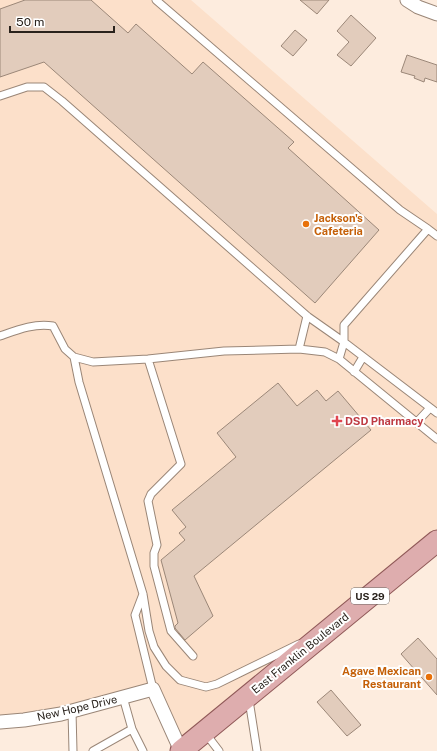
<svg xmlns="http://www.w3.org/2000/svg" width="437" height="751" viewBox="0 0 437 751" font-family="'Public Sans',sans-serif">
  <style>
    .built { fill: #fce0ca }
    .building { fill: #e2ccbc; stroke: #9b8778 }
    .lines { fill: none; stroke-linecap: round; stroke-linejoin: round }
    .lane-casing { stroke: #9a8677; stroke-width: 9 }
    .street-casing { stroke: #9a8677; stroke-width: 15 }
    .primary-casing { stroke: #905958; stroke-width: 23 }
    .lane { stroke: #fff; stroke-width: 7 }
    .street { stroke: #fff; stroke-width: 13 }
    .primary { stroke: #deadae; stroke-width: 21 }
    .food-dot { fill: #e8710a; stroke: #fff; stroke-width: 1.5 }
    .health-dot { fill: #e0444e; stroke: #fff; stroke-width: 1.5 }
    .labels { text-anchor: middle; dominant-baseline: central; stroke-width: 4; stroke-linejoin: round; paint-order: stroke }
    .shield { fill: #fff; stroke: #696460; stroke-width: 1 }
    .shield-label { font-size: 10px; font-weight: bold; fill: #29221c }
    .food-label { font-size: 11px; font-weight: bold; fill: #c56008; stroke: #fff; text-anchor: start }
    .health-label { font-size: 11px; font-weight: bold; fill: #be3a42; stroke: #fff; text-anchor: start }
    .street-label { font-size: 11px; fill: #29221c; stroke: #fff }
  </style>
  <rect width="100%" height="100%" fill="#fdecde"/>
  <path class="built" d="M0,0H191L437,214V540L181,751L153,689L0,722Z"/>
  <path class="building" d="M25,0H91L128,33L136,24L192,74L203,62L294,142L288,148L379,230L315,303L44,62L0,77V9Z
    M300,0H329L317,14Z
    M351,15L376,38L351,66L337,55L349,42L337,31Z
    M295,30L307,40L293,56L281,46Z
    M407,55L437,65V82L425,78L424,82L414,78L415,76L401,72Z
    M278,383L297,406L317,390L326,401L338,391L371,430L194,576L213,616L185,640L175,628V626L178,623L161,560L185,540L179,533L186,527L172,510L236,457L217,433Z
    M418,638L437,659V695L401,654Z
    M331,690L361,725L347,736L317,702Z"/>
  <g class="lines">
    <g class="lane-casing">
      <path id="lane" d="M156,0L400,210L428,229L344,325V342L437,413
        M0,96L27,87H44L62,101L307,316L344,342L339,359
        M428,229L437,236
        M0,336C17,330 34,323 53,326L65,349L74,357L79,382L143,594L149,631L154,647L166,666L180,680L206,687L217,684L299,644
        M299,349L307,316
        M74,357L93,362L148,359L224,351L299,349L325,352L339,359L437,439
        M148,359L181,464L151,494L148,501L157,545L154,553V566L171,631L193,656
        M354,372L363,357
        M417,422L430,408
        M143,594L135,615L153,689
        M123,697L132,729
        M249,700L257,751
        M72,711L73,751
        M206,734L219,751
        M93,751L132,729L143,751"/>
    </g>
    <g class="street-casing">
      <path id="street" d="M407,0L418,7L437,14
        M0,722L24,720L61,714L153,689L181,751"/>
    </g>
    <g class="primary-casing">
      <path id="primary" d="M181,751L437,541"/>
    </g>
    <use href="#lane" class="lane"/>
    <use href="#street" class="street"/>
    <use href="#primary" class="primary"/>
  </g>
  <g class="food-dot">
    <circle cx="306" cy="224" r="4"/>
    <circle cx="429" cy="677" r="4"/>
  </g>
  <path class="health-dot" d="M335 415h4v4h4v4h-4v4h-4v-4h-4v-4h4z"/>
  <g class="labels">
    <rect class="shield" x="351" y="588" width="38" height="16" rx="3"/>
    <g class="shield-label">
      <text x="370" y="596">US 29</text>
    </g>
    <g class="food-label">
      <text x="314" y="218">Jackson's<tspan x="314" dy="13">Cafeteria</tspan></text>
      <text x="421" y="671" text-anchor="end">Agave Mexican<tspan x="421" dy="13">Restaurant</tspan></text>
    </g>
    <g class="health-label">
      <text x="345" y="421">DSD Pharmacy</text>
    </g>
    <g class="street-label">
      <text transform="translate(300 653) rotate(-39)">East Franklin Boulevard</text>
      <text transform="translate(77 708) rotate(-13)">New Hope Drive</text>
    </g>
  </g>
  <path d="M10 26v6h104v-6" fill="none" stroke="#29221c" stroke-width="2"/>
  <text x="16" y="26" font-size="12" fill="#29221c" stroke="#ffffff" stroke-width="3" paint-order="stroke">50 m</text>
</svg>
